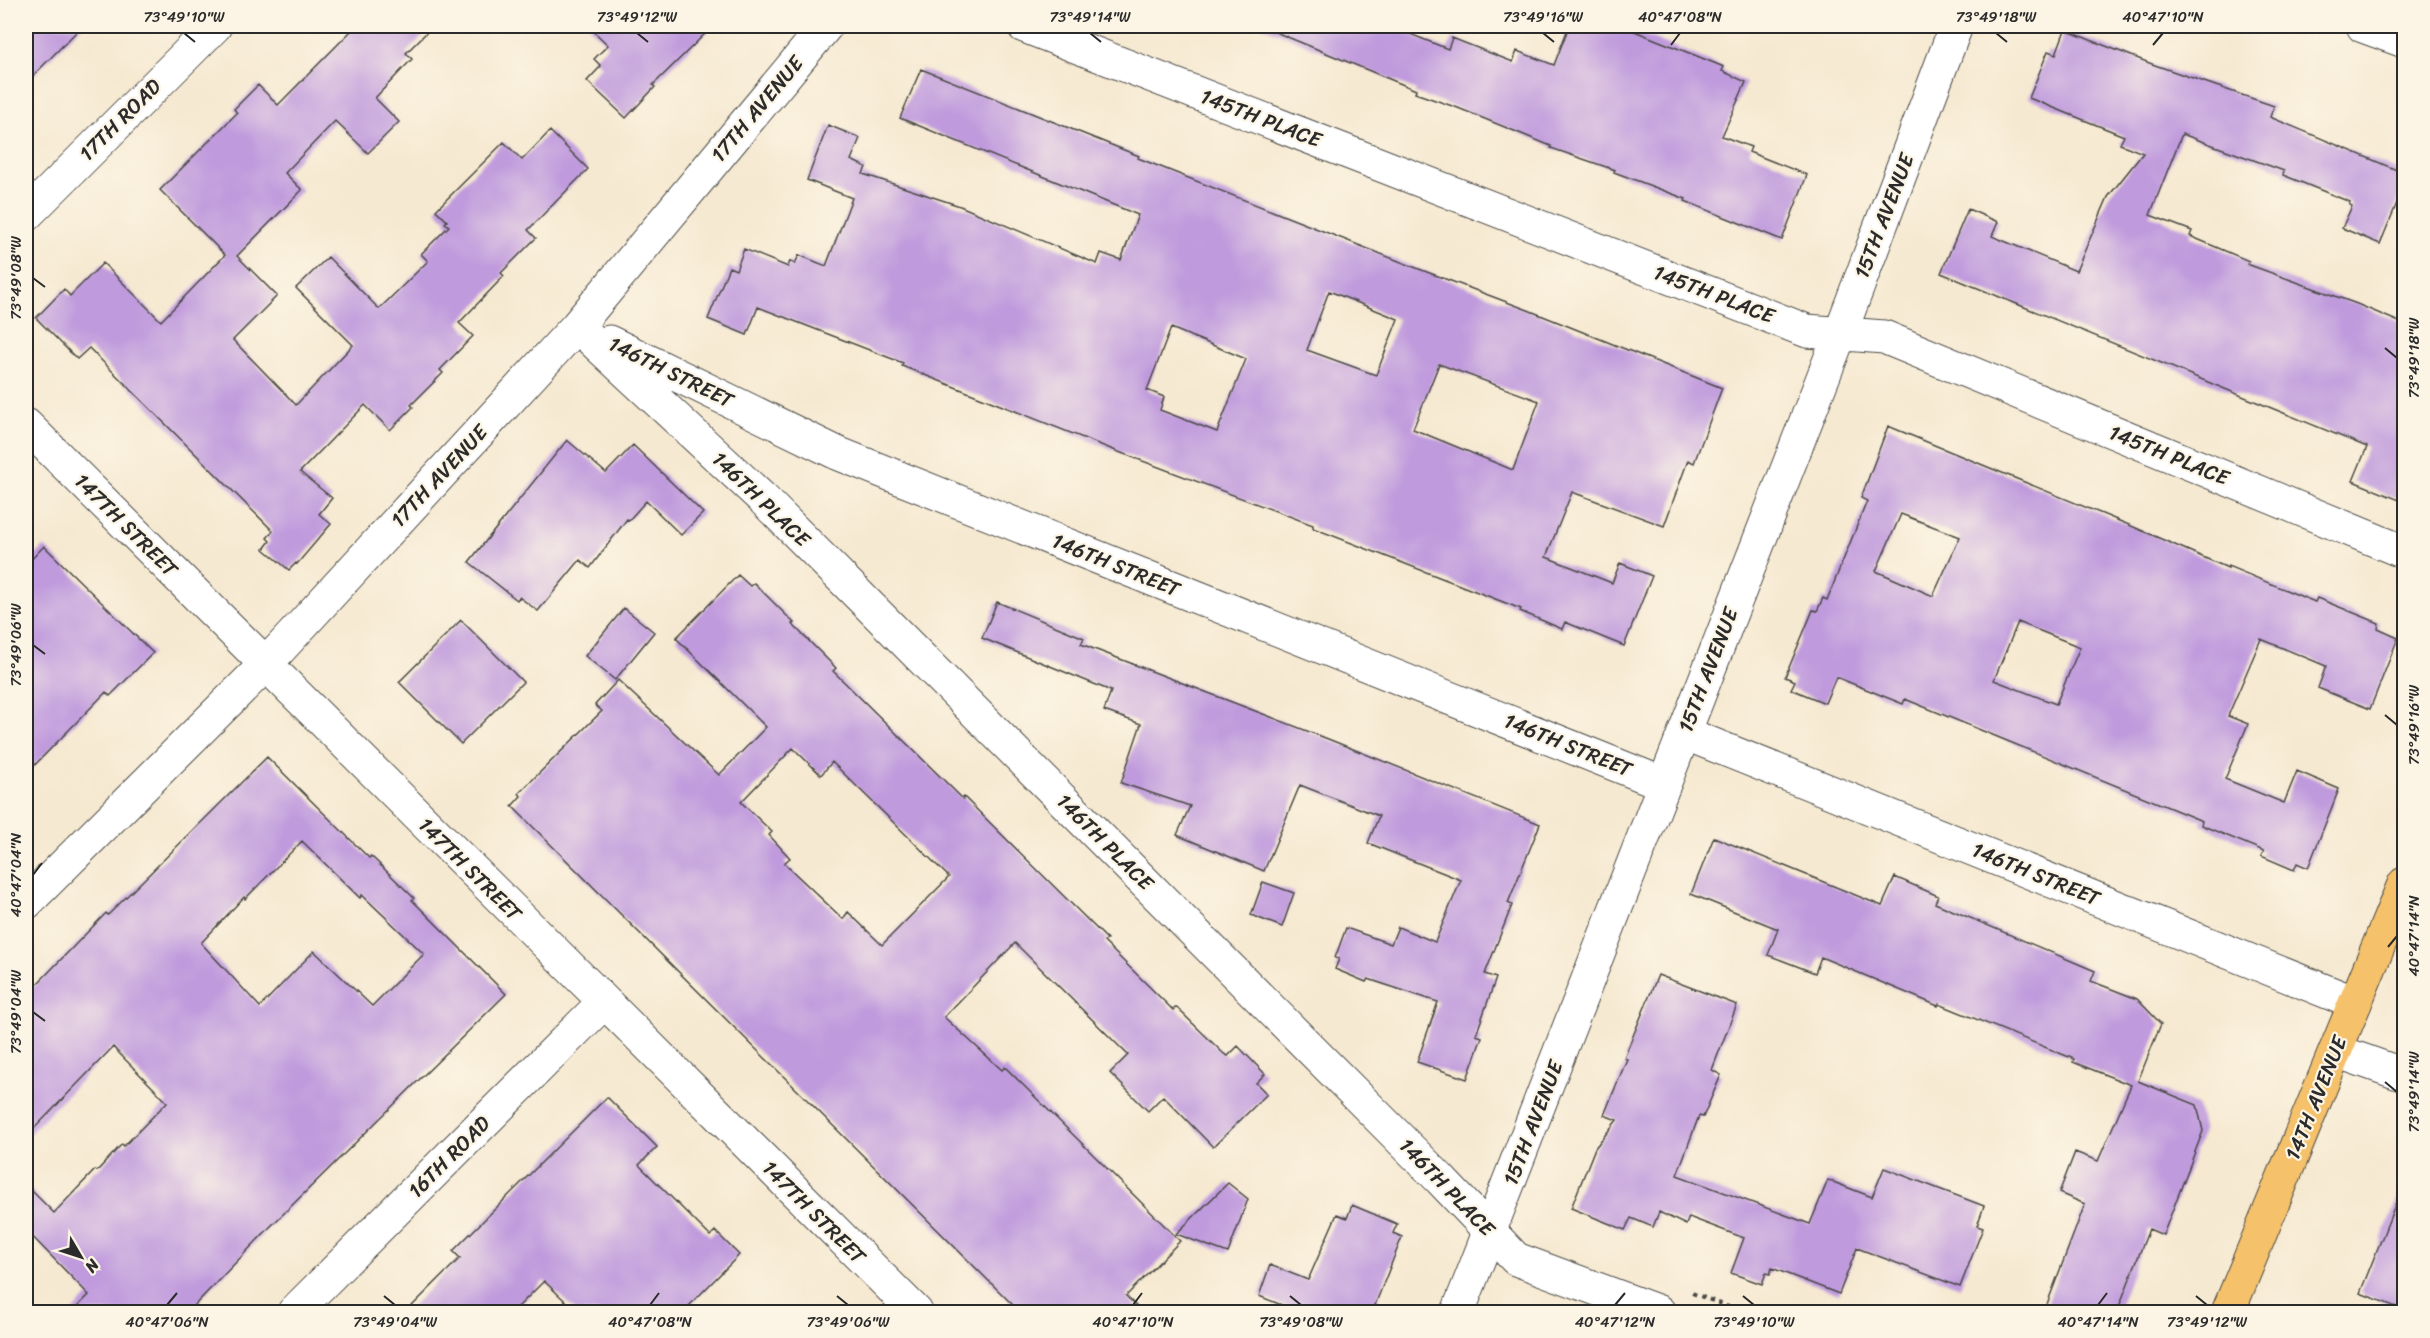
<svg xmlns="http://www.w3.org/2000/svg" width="2430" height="1338" viewBox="0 0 2430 1338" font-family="Sriracha,sans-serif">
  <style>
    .building { fill: #bf9add; fill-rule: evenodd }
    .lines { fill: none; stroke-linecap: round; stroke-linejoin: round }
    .minor-casing { stroke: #494844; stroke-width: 35 }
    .major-casing { stroke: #494844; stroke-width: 35 }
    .path { stroke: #494844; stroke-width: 4; stroke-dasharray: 4.5 4.5; stroke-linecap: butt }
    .minor { stroke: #fff; stroke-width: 33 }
    .major { stroke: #f5c16b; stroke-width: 33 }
    .ticks { fill: none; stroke: #2b2b2b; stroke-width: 2 }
    .labels { text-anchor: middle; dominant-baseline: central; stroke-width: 4.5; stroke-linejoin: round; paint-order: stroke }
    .street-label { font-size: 21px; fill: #2b2b2b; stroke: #fcf5e5 }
    .neatline { fill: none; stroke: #2b2b2b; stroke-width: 2 }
    .ticks-label { font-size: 15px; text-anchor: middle; fill: #2b2b2b }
  </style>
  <rect width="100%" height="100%" fill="#fcf5e5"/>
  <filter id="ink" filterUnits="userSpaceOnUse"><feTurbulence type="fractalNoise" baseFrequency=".0167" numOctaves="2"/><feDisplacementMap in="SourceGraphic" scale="12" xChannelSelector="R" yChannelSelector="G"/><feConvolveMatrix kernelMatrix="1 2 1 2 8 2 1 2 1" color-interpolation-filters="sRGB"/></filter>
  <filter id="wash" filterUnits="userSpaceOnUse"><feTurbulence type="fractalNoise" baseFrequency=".008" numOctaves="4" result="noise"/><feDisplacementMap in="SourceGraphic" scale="24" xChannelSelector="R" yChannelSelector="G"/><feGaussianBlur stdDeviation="1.35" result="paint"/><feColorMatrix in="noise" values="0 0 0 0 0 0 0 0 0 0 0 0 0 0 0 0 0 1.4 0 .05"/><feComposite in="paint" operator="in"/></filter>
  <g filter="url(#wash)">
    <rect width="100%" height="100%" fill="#f6e9d1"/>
    <g id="blocks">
      <path class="building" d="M26,26H82L26,83Z
        M356,26H433L406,53L412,59L375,98L399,122L368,153L335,121L285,173L302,190L237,256L277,296L233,340L296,405L353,345L296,288L328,257L379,309L428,261L421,254L449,226L445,223L447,221L436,210L504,142L522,160L550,131L588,169L528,230L536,238L501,273L504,276L459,323L473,336L440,370L443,373L411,405L413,407L390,430L365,405L300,472L332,498L319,514L331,524L297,564L296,563L289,570L264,549L270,541L267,538L273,531L89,348L77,359L36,318L64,289L70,296L103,263L161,321L225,255L160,190L237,113L234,109L258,85L278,105Z
        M588,26H713L653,85L655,87L626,118L587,81L601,66L594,59L608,45Z
        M1261,26H1390L1448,49L1452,38L1513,62L1517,51L1554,65L1569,26H1622L1724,67L1722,71L1746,82L1722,136L1751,147L1749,152L1807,175L1782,240L1685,201L1686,199L1614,172L1615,170L1551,148V146L1458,108L1415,93L1416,90Z
        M2065,30L2152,64L2274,106L2270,117L2404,173V186L2380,244L2342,228L2352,206L2349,204L2350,202L2283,175L2284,171L2182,134L2150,215L2192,231L2190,236L2249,261L2247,264L2357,304L2404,324V502L2353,481L2367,447L1941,273L1968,209L1998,222L1992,236L2076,271L2108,197L2143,153L2120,144L2124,136L2029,98L2048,51L2056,54Z
        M921,69L1139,156L1138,158L1419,269L1528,310L1722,388L1694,463L1688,460L1664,526L1572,492L1546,557L1612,583L1620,563L1652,576L1624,646L1565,622L1562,629L1520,611L1521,609L1313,528V525L1116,451L902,366L903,363L758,307L747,335L708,319L729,267L736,270L744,249L788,267L790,261L795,264L799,255L826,266L852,198L807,180L828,125L860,138L851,160L866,167L863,174L960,206L1097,264L1101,253L1121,260L1138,215L900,118ZM1329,291L1398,319L1376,375L1307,350ZM1171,328L1246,359L1217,432L1160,410L1164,397L1147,390ZM1439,364L1539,401L1513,470L1413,429Z
        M1888,426L2129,525L2228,568V566L2315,602L2317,598L2379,623L2378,629L2398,638L2370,709L2318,688L2326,666L2261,639L2228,716L2248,724L2225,779L2284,803L2297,771L2339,789L2308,868L2297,863L2294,870L2261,856L2264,851L2201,825L2202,821L1905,699L1903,704L1836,677L1825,703L1791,689L1795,681L1785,677L1813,610L1817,611L1823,598L1827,600L1867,501L1861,498ZM1901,514L1960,537L1933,596L1876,571ZM2018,622L2080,647L2056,704L1994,680Z
        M567,440L606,473L633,445L703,513L681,535L646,501L629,520L627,519L590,568L580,560L538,611L519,597L517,600L469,562Z
        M44,546L153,653L110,696L106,692L26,774V565Z
        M738,575L750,586L754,583L794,623L792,624L836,668L833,671L963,799L964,797L1107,939L1104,942L1173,1010L1176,1007L1224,1054L1228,1056L1238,1046L1265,1074L1256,1083L1267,1094L1213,1147L1163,1096L1148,1111L1110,1073L1128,1055L1015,943L944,1017L1002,1070L1005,1067L1180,1241L1126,1296L1142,1312H1020L512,806L521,796L519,793L602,711L595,705L618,680L719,775L766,727L676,638ZM793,748L821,775L832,762L949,877L882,945L848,912L843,919L784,863L790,858L769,835L772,832L741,802Z
        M997,602L1084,638L1081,644L1328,739L1540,824L1508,903L1512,905L1485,974L1496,978L1476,1035L1482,1037L1467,1079L1417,1062L1438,1002L1368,979L1366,982L1335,969L1339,959L1335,958L1346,928L1391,944L1398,927L1435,942L1461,880L1368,843L1379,816L1300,785L1264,871L1177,835L1190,806L1121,783L1141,724L1104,711L1111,691L982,638Z
        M624,608L654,632L615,680L585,656Z
        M461,620L523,682L461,744L399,682Z
        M267,757L369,858L371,856L414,898L412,900L506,994L270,1227L188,1312H72L89,1295L26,1230V1185L54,1213L95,1170L97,1171L122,1144L124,1146L167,1102L113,1047L26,1137V994L42,979L106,913L108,915ZM302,841L360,898L362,895L424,954L372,1006L314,951L260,1007L201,943L244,897L245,899Z
        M1714,837L1882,906L1895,877L1938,896L1935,903L2095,971L2091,981L2137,999L2161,1024L2138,1081L2197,1105L2203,1131L2163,1235L2149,1229L2117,1312H2044L2085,1204L2059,1193L2075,1152L2098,1161L2131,1085L2073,1062L2074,1059L1939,1004L1938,1006L1821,957L1815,973L1768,955L1778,929L1691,894Z
        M1263,882L1294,893L1282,927L1251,915Z
        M1658,975L1737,1005L1712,1070L1721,1075L1703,1117L1699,1116L1677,1175L1810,1224L1828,1180L1872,1197L1884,1168L1984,1206L1977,1226L1983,1228L1960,1287L1857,1248L1839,1294L1772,1268L1770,1274L1766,1273L1762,1284L1731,1273L1744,1238L1689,1217L1686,1225L1659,1212L1653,1227L1631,1218L1625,1230L1571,1208L1595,1148L1617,1120L1604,1115L1627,1059L1624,1058Z
        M607,1097L657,1147L639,1165L710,1236L715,1231L739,1255L683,1312H577L544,1281L513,1312H406L460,1258L453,1251Z
        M1228,1183L1248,1199L1228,1253L1176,1234Z
        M2403,1185L2404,1186V1310L2360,1293Z
        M1352,1205L1397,1224L1393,1233L1402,1237L1375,1305L1386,1310V1312H1293L1294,1310L1259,1296L1270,1265L1308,1280L1337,1214L1347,1218Z"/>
    </g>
  </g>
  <g filter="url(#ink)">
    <use href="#blocks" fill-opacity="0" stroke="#494844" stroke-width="1.5"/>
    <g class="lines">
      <g class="minor-casing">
        <path id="minor" d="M1024,26L1807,331L1884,337L2404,552
          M2363,26L2404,41
          M26,215L215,26
          M577,326L762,498L1440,1179L1516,1259L1659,1312
          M609,342L837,453L1664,784
          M26,425L916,1312
          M1684,733L2355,1003
          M26,903L266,664L577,326L826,26
          M2336,1051L2404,1075
          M294,1312L603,1003
          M1458,1312L1840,334L1956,26"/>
      </g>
      <g class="major-casing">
        <path id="major" d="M2228,1312L2404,884"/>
      </g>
      <path class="path" d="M1692,1293L1742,1312"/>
      <use href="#minor" class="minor"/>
      <use href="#major" class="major"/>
    </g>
  </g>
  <path class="ticks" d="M184,33L195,42M637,33L648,42M1090,33L1101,42M1543,33L1554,42M1996,33L2007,42M1671,45L1680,33M2153,45L2163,33M33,278L45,287M2385,348L2397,358M33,645L45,654M2385,715L2397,725M33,875L42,863M2388,947L2397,936M33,1012L45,1021M2385,1082L2397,1092M384,1296L395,1305M837,1296L848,1305M1290,1296L1301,1305M1743,1296L1754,1305M2196,1296L2207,1305M167,1305L177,1293M650,1305L659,1293M1133,1305L1142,1293M1615,1305L1625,1293M2098,1305L2107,1293"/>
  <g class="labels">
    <g class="street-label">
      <text transform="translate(757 109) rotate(-50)">17TH AVENUE</text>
      <text transform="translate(1261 118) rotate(21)">145TH PLACE</text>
      <text transform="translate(120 120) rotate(-45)">17TH ROAD</text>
      <text transform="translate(1884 216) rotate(-69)">15TH AVENUE</text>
      <text transform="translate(1714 294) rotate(21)">145TH PLACE</text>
      <text transform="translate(671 372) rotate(26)">146TH STREET</text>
      <text transform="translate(2169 455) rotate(22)">145TH PLACE</text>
      <text transform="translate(439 476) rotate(-47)">17TH AVENUE</text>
      <text transform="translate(761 499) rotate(44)">146TH PLACE</text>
      <text transform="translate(126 525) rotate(45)">147TH STREET</text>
      <text transform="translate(1116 565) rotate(22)">146TH STREET</text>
      <text transform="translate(1708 670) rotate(-69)">15TH AVENUE</text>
      <text transform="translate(1568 745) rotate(22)">146TH STREET</text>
      <text transform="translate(1105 842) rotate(45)">146TH PLACE</text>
      <text transform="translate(470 869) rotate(45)">147TH STREET</text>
      <text transform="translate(2036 874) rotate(22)">146TH STREET</text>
      <text transform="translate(2316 1098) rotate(-68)">14TH AVENUE</text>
      <text transform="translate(1533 1123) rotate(-69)">15TH AVENUE</text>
      <text transform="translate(449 1157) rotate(-45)">16TH ROAD</text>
      <text transform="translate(1447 1187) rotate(46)">146TH PLACE</text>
      <text transform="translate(814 1212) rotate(45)">147TH STREET</text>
    </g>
  </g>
  <rect width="2430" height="1338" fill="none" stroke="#fcf5e5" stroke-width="66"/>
  <g transform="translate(81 1257) rotate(129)" stroke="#fcf5e5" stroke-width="4.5" paint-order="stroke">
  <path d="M0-4.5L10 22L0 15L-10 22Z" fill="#2b2b2b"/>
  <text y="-9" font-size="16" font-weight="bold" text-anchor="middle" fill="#2b2b2b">N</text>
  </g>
  <rect x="33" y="33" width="2364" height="1272" class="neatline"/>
  <g class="ticks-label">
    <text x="184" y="22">73°49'10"W</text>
    <text x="637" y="22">73°49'12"W</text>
    <text x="1090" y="22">73°49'14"W</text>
    <text x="1543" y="22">73°49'16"W</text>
    <text x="1680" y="22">40°47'08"N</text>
    <text x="1996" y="22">73°49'18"W</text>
    <text x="2163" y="22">40°47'10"N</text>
    <text transform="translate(16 278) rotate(-90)" y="5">73°49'08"W</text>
    <text transform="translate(2414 358) rotate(-90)" y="5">73°49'18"W</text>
    <text transform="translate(16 645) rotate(-90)" y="5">73°49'06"W</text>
    <text transform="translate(2414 725) rotate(-90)" y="5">73°49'16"W</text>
    <text transform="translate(16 875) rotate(-90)" y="5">40°47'04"N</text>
    <text transform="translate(2414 936) rotate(-90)" y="5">40°47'14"N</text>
    <text transform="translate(16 1012) rotate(-90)" y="5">73°49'04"W</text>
    <text transform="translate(2414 1092) rotate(-90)" y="5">73°49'14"W</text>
    <text x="167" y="1327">40°47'06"N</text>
    <text x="395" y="1327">73°49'04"W</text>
    <text x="650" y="1327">40°47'08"N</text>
    <text x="848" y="1327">73°49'06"W</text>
    <text x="1133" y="1327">40°47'10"N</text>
    <text x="1301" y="1327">73°49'08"W</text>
    <text x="1615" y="1327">40°47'12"N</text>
    <text x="1754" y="1327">73°49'10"W</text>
    <text x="2098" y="1327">40°47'14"N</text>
    <text x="2207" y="1327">73°49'12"W</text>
  </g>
</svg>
